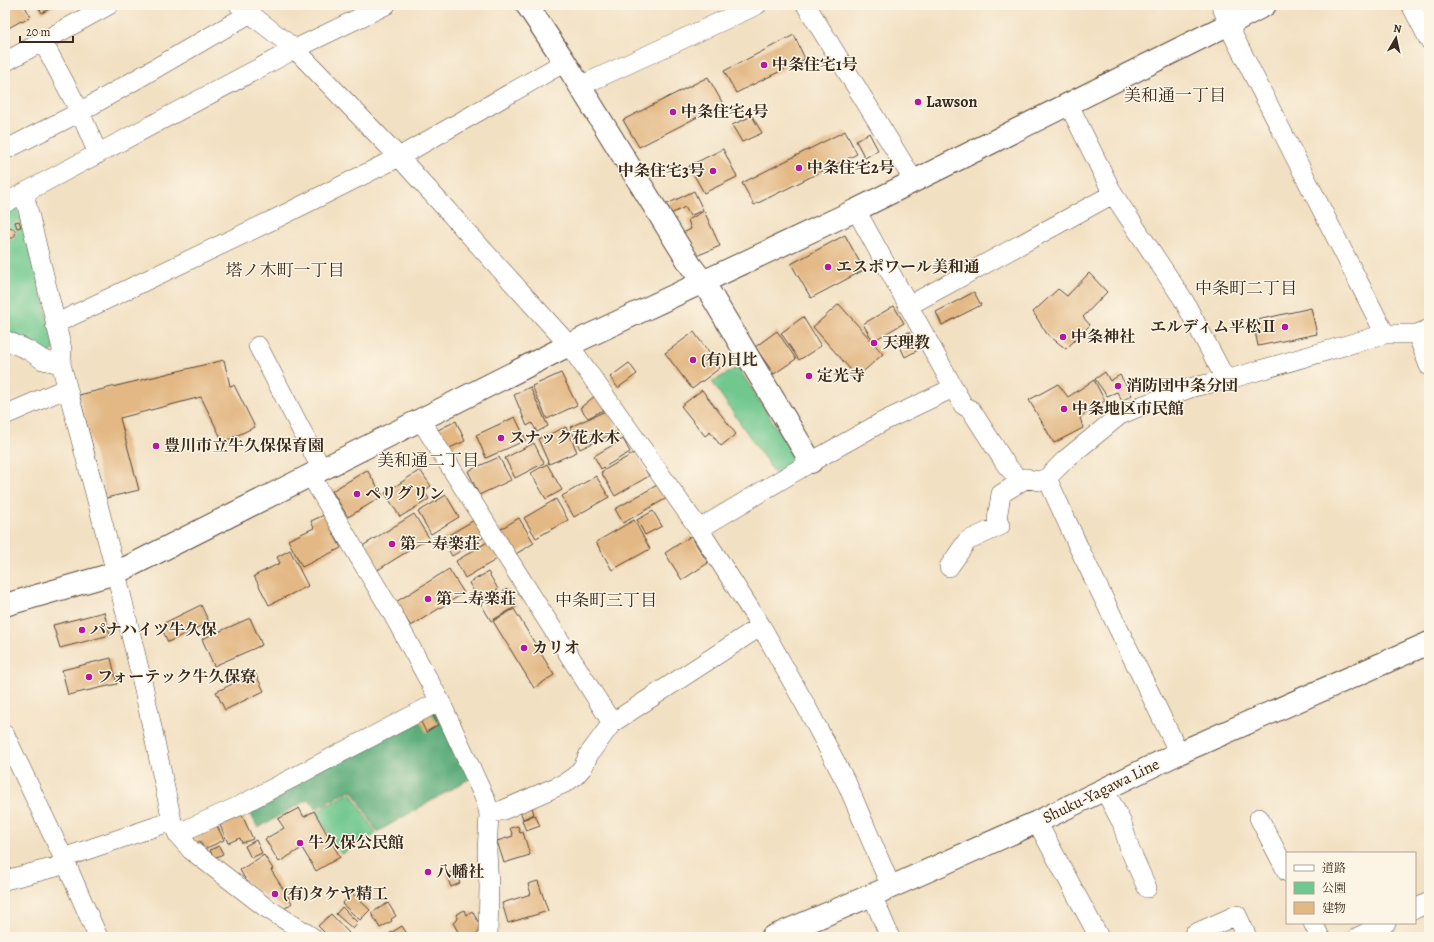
<svg xmlns="http://www.w3.org/2000/svg" width="1434" height="942" viewBox="0 0 1434 942" font-family="Alegreya,'Noto Serif JP',serif">
  <style>
    .green { fill: #6fc88f; stroke: #557956 }
    .forest { fill: #5bac7a; stroke: #4b6b4c }
    .building { fill: #e3b884 }
    .lines { fill: none; stroke-linecap: round; stroke-linejoin: round }
    .street-casing { stroke: #564537; stroke-width: 20 }
    .secondary-casing { stroke: #564537; stroke-width: 24 }
    .street { stroke: #fff; stroke-width: 19 }
    .secondary { stroke: #fff; stroke-width: 22 }
    .poi-dot { fill: #b5179e; stroke: #fcf5e5; stroke-width: 1.5 }
    .labels { text-anchor: middle; dominant-baseline: central; stroke-width: 3; stroke-linejoin: round; paint-order: stroke }
    .poi-label { font-size: 16px; font-weight: bold; fill: #3b2a1e; stroke: #fcf5e5; text-anchor: start }
    .street-label { font-size: 16px; fill: #3b2a1e; stroke: #fcf5e5 }
    .neighbourhood-label { font-size: 17px; fill: #3b2a1e; stroke: #fcf5e5 }
  </style>
  <rect width="100%" height="100%" fill="#fcf5e5"/>
  <filter id="ink" filterUnits="userSpaceOnUse"><feTurbulence type="fractalNoise" baseFrequency=".025" numOctaves="2"/><feDisplacementMap in="SourceGraphic" scale="8" xChannelSelector="R" yChannelSelector="G"/><feConvolveMatrix kernelMatrix="1 2 1 2 8 2 1 2 1" color-interpolation-filters="sRGB"/></filter>
  <filter id="wash" filterUnits="userSpaceOnUse"><feTurbulence type="fractalNoise" baseFrequency=".012" numOctaves="4" result="noise"/><feDisplacementMap in="SourceGraphic" scale="16" xChannelSelector="R" yChannelSelector="G"/><feGaussianBlur stdDeviation="0.9" result="paint"/><feColorMatrix in="noise" values="0 0 0 0 0 0 0 0 0 0 0 0 0 0 0 0 0 1.4 0 .05"/><feComposite in="paint" operator="in"/></filter>
  <g filter="url(#wash)">
    <rect width="100%" height="100%" fill="#f2e0c2"/>
    <path class="green" d="M16,205L23,208L55,349L45,356L5,336V211Z
      M738,367L795,457L793,465L776,475L712,382Z
      M351,792L376,834L341,854L316,812Z"/>
    <path class="forest" d="M429,712L441,713L471,778L377,832L352,789L316,809L309,799L258,828L247,807Z"/>
    <g id="blocks">
      <path class="building" d="M12,5H24L31,17L22,22L21,21L5,30V9Z
        M37,5H57L42,13Z
        M794,35L805,59L736,93L724,71Z
        M708,77L723,104L639,147L623,120Z
        M752,116L762,133L742,142L732,125Z
        M845,131L857,154L754,205L742,183Z
        M869,133L878,150L865,158L856,141Z
        M723,149L737,177L704,193L689,166Z
        M694,191L703,210L690,216L685,207L669,215L663,206Z
        M704,211L720,246L694,257L683,233L691,229L688,220Z
        M19,221L21,227L17,228L15,222Z
        M4.5 233a5.5 5.5 0 1 1 11 0a5.5 5.5 0 1 1-11 0Z
        M845,235L864,270L811,298L791,264Z
        M1089,273L1107,292L1083,317L1090,325L1066,349L1047,334L1033,312L1058,289L1067,296Z
        M974,292L981,305L942,325L936,312Z
        M839,304L883,354L857,377L813,327Z
        M894,306L904,323L873,341L863,324Z
        M1311,308L1317,334L1258,346L1253,321Z
        M803,317L821,346L799,360L781,333Z
        M777,331L796,359L774,374L755,347Z
        M694,332L720,368L692,389L665,353Z
        M909,332L918,350L905,357L896,338Z
        M224,360L230,386L234,385L255,427L223,442L201,397L120,418L139,490L106,498L79,395Z
        M629,363L637,374L618,388L610,377Z
        M1105,372L1110,381L1120,375L1132,395L1122,401L1117,392L1107,396L1095,379Z
        M561,373L577,405L547,419L532,386Z
        M1094,380L1105,401L1080,417L1083,428L1054,443L1029,400L1058,384L1068,397Z
        M530,387L548,426L537,432L532,423L527,426L514,395Z
        M702,390L736,434L721,446L710,432L705,436L681,406Z
        M596,395L607,408L588,418L580,408Z
        M608,410L618,431L580,449L570,427Z
        M515,417L526,440L486,458L476,435Z
        M456,421L465,441L443,451L434,432Z
        M566,427L577,452L549,464L538,439Z
        M623,439L630,452L601,469L594,456Z
        M534,443L544,463L515,478L505,458Z
        M636,452L649,476L615,496L601,472Z
        M499,457L511,480L479,495L468,471Z
        M547,464L562,490L546,499L531,473Z
        M367,470L383,496L348,517L332,491Z
        M420,470L431,486L424,491L429,499L400,517L385,493Z
        M596,476L609,497L574,517L562,496Z
        M659,484L667,498L623,523L615,509Z
        M446,495L459,517L431,534L418,512Z
        M556,499L568,520L536,538L524,518Z
        M653,511L662,526L645,535L637,520Z
        M414,514L429,538L376,571L356,550Z
        M324,515L341,548L302,567L288,540L314,528L311,521Z
        M519,518L534,543L514,555L499,530Z
        M476,519L486,536L452,556L442,539Z
        M634,520L650,549L612,570L596,542Z
        M691,536L708,563L682,580L665,553Z
        M489,541L499,558L465,578L456,561Z
        M290,550L308,586L269,605L254,576L280,563L277,557Z
        M449,569L464,593L411,626L405,617L400,620L391,605Z
        M488,572L498,589L479,600L469,583Z
        M507,589L517,606L491,621L481,604Z
        M201,605L209,622L168,642L160,625Z
        M514,609L554,675L534,688L493,621Z
        M104,612L110,635L60,648L53,625Z
        M250,618L262,645L214,666L202,639Z
        M111,658L117,684L68,695L62,670Z
        M255,673L264,691L225,710L216,692Z
        M432,713L438,725L426,732L420,720Z
        M532,807L534,814L523,819L520,811Z
        M299,808L304,817L314,811L340,857L316,871L302,848L279,862L265,839L284,828L278,819Z
        M242,815L253,839L242,843L240,838L228,843L220,825Z
        M535,815L540,826L526,831L522,820Z
        M217,826L224,840L204,849L200,841L196,843L192,834Z
        M518,826L520,833L523,832L530,855L504,863L497,841L513,836L510,828Z
        M256,840L262,853L251,858L245,846Z
        M219,846L223,854L214,858L210,850Z
        M264,855L273,869L271,870L292,903L284,909L248,884L240,870Z
        M454,871L460,883L451,887L446,874Z
        M538,881L548,911L508,923L502,903L531,894L528,884Z
        M352,893L370,910L360,920L342,904Z
        M388,903L396,916L391,919L392,921L380,928L371,913Z
        M342,907L358,923L353,929L336,914Z
        M464,910L466,915L472,911L483,930L470,937H461L453,923L458,919L456,915Z
        M331,914L349,933L345,937H329L318,926Z
        M402,926L409,937H390L389,934Z"/>
    </g>
  </g>
  <g filter="url(#ink)">
    <use href="#blocks" fill-opacity="0" stroke="#564537" stroke-width="1"/>
    <g class="lines">
      <g class="street-casing">
        <path id="street" d="M239,5L295,49L399,157L569,345L699,529L761,626L806,706L848,786L891,887
          M806,5L914,181
          M1221,5L1234,37L1385,334
          M1411,5L1429,40
          M43,42L80,112L98,154
          M5,62L109,5
          M580,86L757,5
          M1069,105L1113,194L1183,299L1226,380
          M5,150L80,112L249,14
          M24,193L62,349L61,364L116,573L143,685L172,821L178,835L191,850L265,907L312,937
          M5,203L295,49L386,5
          M856,210L963,405L971,410L1007,466L1017,477L1039,481L1047,478L1066,459L1120,415L1141,406L1193,387L1226,380L1385,334H1417L1429,329
          M908,306L1113,194
          M55,324L277,218L399,157L565,62
          M1417,334L1429,366
          M5,340L28,350L43,360L61,364
          M258,346L322,470
          M5,415L67,388
          M420,419L612,723
          M311,476L391,611L440,701L486,801L489,814L487,852L489,886L488,937
          M1047,478L1079,548L1179,753
          M699,529L811,462L882,422L953,388
          M949,567L967,541L1000,526L997,519L1001,494L1027,478
          M5,735L65,861L98,937
          M1104,789L1122,823L1130,850L1147,888
          M489,814L503,810L565,783L575,776L583,767L589,754L612,723L761,626
          M1259,818L1287,872
          M1037,822L1099,937
          M178,835L190,828L241,805L440,701
          M5,880L56,867L72,855L172,821
          M872,895L890,937
          M1415,909L1429,902
          M1313,923L1320,937
          M1195,937L1194,934L1237,915L1247,937
          M1358,937L1386,923"/>
      </g>
      <g class="secondary-casing">
        <path id="secondary" d="M527,5L565,62L691,266L704,283L811,462
          M5,605L116,573L569,345L856,210L1229,24L1265,5
          M772,937L891,887L1037,822L1179,753L1429,643"/>
      </g>
      <use href="#street" class="street"/>
      <use href="#secondary" class="secondary"/>
    </g>
  </g>
  <g class="poi-dot">
    <circle cx="764" cy="65" r="4"/>
    <circle cx="918" cy="102" r="4"/>
    <circle cx="673" cy="112" r="4"/>
    <circle cx="799" cy="168" r="4"/>
    <circle cx="713" cy="171" r="4"/>
    <circle cx="828" cy="267" r="4"/>
    <circle cx="1285" cy="327" r="4"/>
    <circle cx="1063" cy="337" r="4"/>
    <circle cx="874" cy="343" r="4"/>
    <circle cx="693" cy="360" r="4"/>
    <circle cx="809" cy="376" r="4"/>
    <circle cx="1118" cy="386" r="4"/>
    <circle cx="1064" cy="409" r="4"/>
    <circle cx="501" cy="438" r="4"/>
    <circle cx="156" cy="446" r="4"/>
    <circle cx="357" cy="494" r="4"/>
    <circle cx="392" cy="544" r="4"/>
    <circle cx="428" cy="599" r="4"/>
    <circle cx="82" cy="630" r="4"/>
    <circle cx="524" cy="648" r="4"/>
    <circle cx="89" cy="677" r="4"/>
    <circle cx="300" cy="843" r="4"/>
    <circle cx="428" cy="872" r="4"/>
    <circle cx="275" cy="894" r="4"/>
  </g>
  <g class="labels">
    <g class="poi-label">
      <text x="772" y="65">中条住宅1号</text>
      <text x="926" y="102">Lawson</text>
      <text x="681" y="112">中条住宅4号</text>
      <text x="807" y="168">中条住宅2号</text>
      <text x="705" y="171" text-anchor="end">中条住宅3号</text>
      <text x="836" y="267">エスポワール美和通</text>
      <text x="1277" y="327" text-anchor="end">エルディム平松Ⅱ</text>
      <text x="1071" y="337">中条神社</text>
      <text x="882" y="343">天理教</text>
      <text x="701" y="360">(有)日比</text>
      <text x="817" y="376">定光寺</text>
      <text x="1126" y="386">消防団中条分団</text>
      <text x="1072" y="409">中条地区市民館</text>
      <text x="509" y="438">スナック花水木</text>
      <text x="164" y="446">豊川市立牛久保保育園</text>
      <text x="365" y="494">ペリグリン</text>
      <text x="400" y="544">第一寿楽荘</text>
      <text x="436" y="599">第二寿楽荘</text>
      <text x="90" y="630">パナハイツ牛久保</text>
      <text x="532" y="648">カリオ</text>
      <text x="97" y="677">フォーテック牛久保寮</text>
      <text x="308" y="843">牛久保公民館</text>
      <text x="436" y="872">八幡社</text>
      <text x="283" y="894">(有)タケヤ精工</text>
    </g>
    <g class="street-label">
      <text transform="translate(1101 791) rotate(-26)">Shuku-Yagawa Line</text>
    </g>
    <g class="neighbourhood-label">
      <text x="1175" y="95">美和通一丁目</text>
      <text x="285" y="270">塔ノ木町一丁目</text>
      <text x="1246" y="288">中条町二丁目</text>
      <text x="428" y="460">美和通二丁目</text>
      <text x="606" y="600">中条町三丁目</text>
    </g>
  </g>
  <rect width="1434" height="942" fill="none" stroke="#fcf5e5" stroke-width="20"/>
  <rect x="1286" y="852" width="130" height="72" fill="#fcf5e5" stroke="#afa495"/>
  <rect x="1294" y="865" width="20" height="6" fill="#ffffff" stroke="#afa495"/>
  <text x="1322" y="872" font-size="12" fill="#3b2a1e">道路</text>
  <rect x="1294" y="882" width="20" height="12" fill="#6fc88f" stroke="#afa495"/>
  <text x="1322" y="892" font-size="12" fill="#3b2a1e">公園</text>
  <rect x="1294" y="902" width="20" height="12" fill="#e3b884" stroke="#afa495"/>
  <text x="1322" y="912" font-size="12" fill="#3b2a1e">建物</text>
  <g transform="translate(1396 38) rotate(9)" stroke="#fcf5e5" stroke-width="3" paint-order="stroke">
  <path d="M0-3L7 15L0 10L-7 15Z" fill="#3b2a1e"/>
  <text y="-6" font-size="11" font-weight="bold" text-anchor="middle" fill="#3b2a1e">N</text>
  </g>
  <path d="M20 36v6h53v-6" fill="none" stroke="#3b2a1e" stroke-width="2"/>
  <text x="26" y="36" font-size="12" fill="#3b2a1e" stroke="#fcf5e5" stroke-width="3" paint-order="stroke">20 m</text>
</svg>
